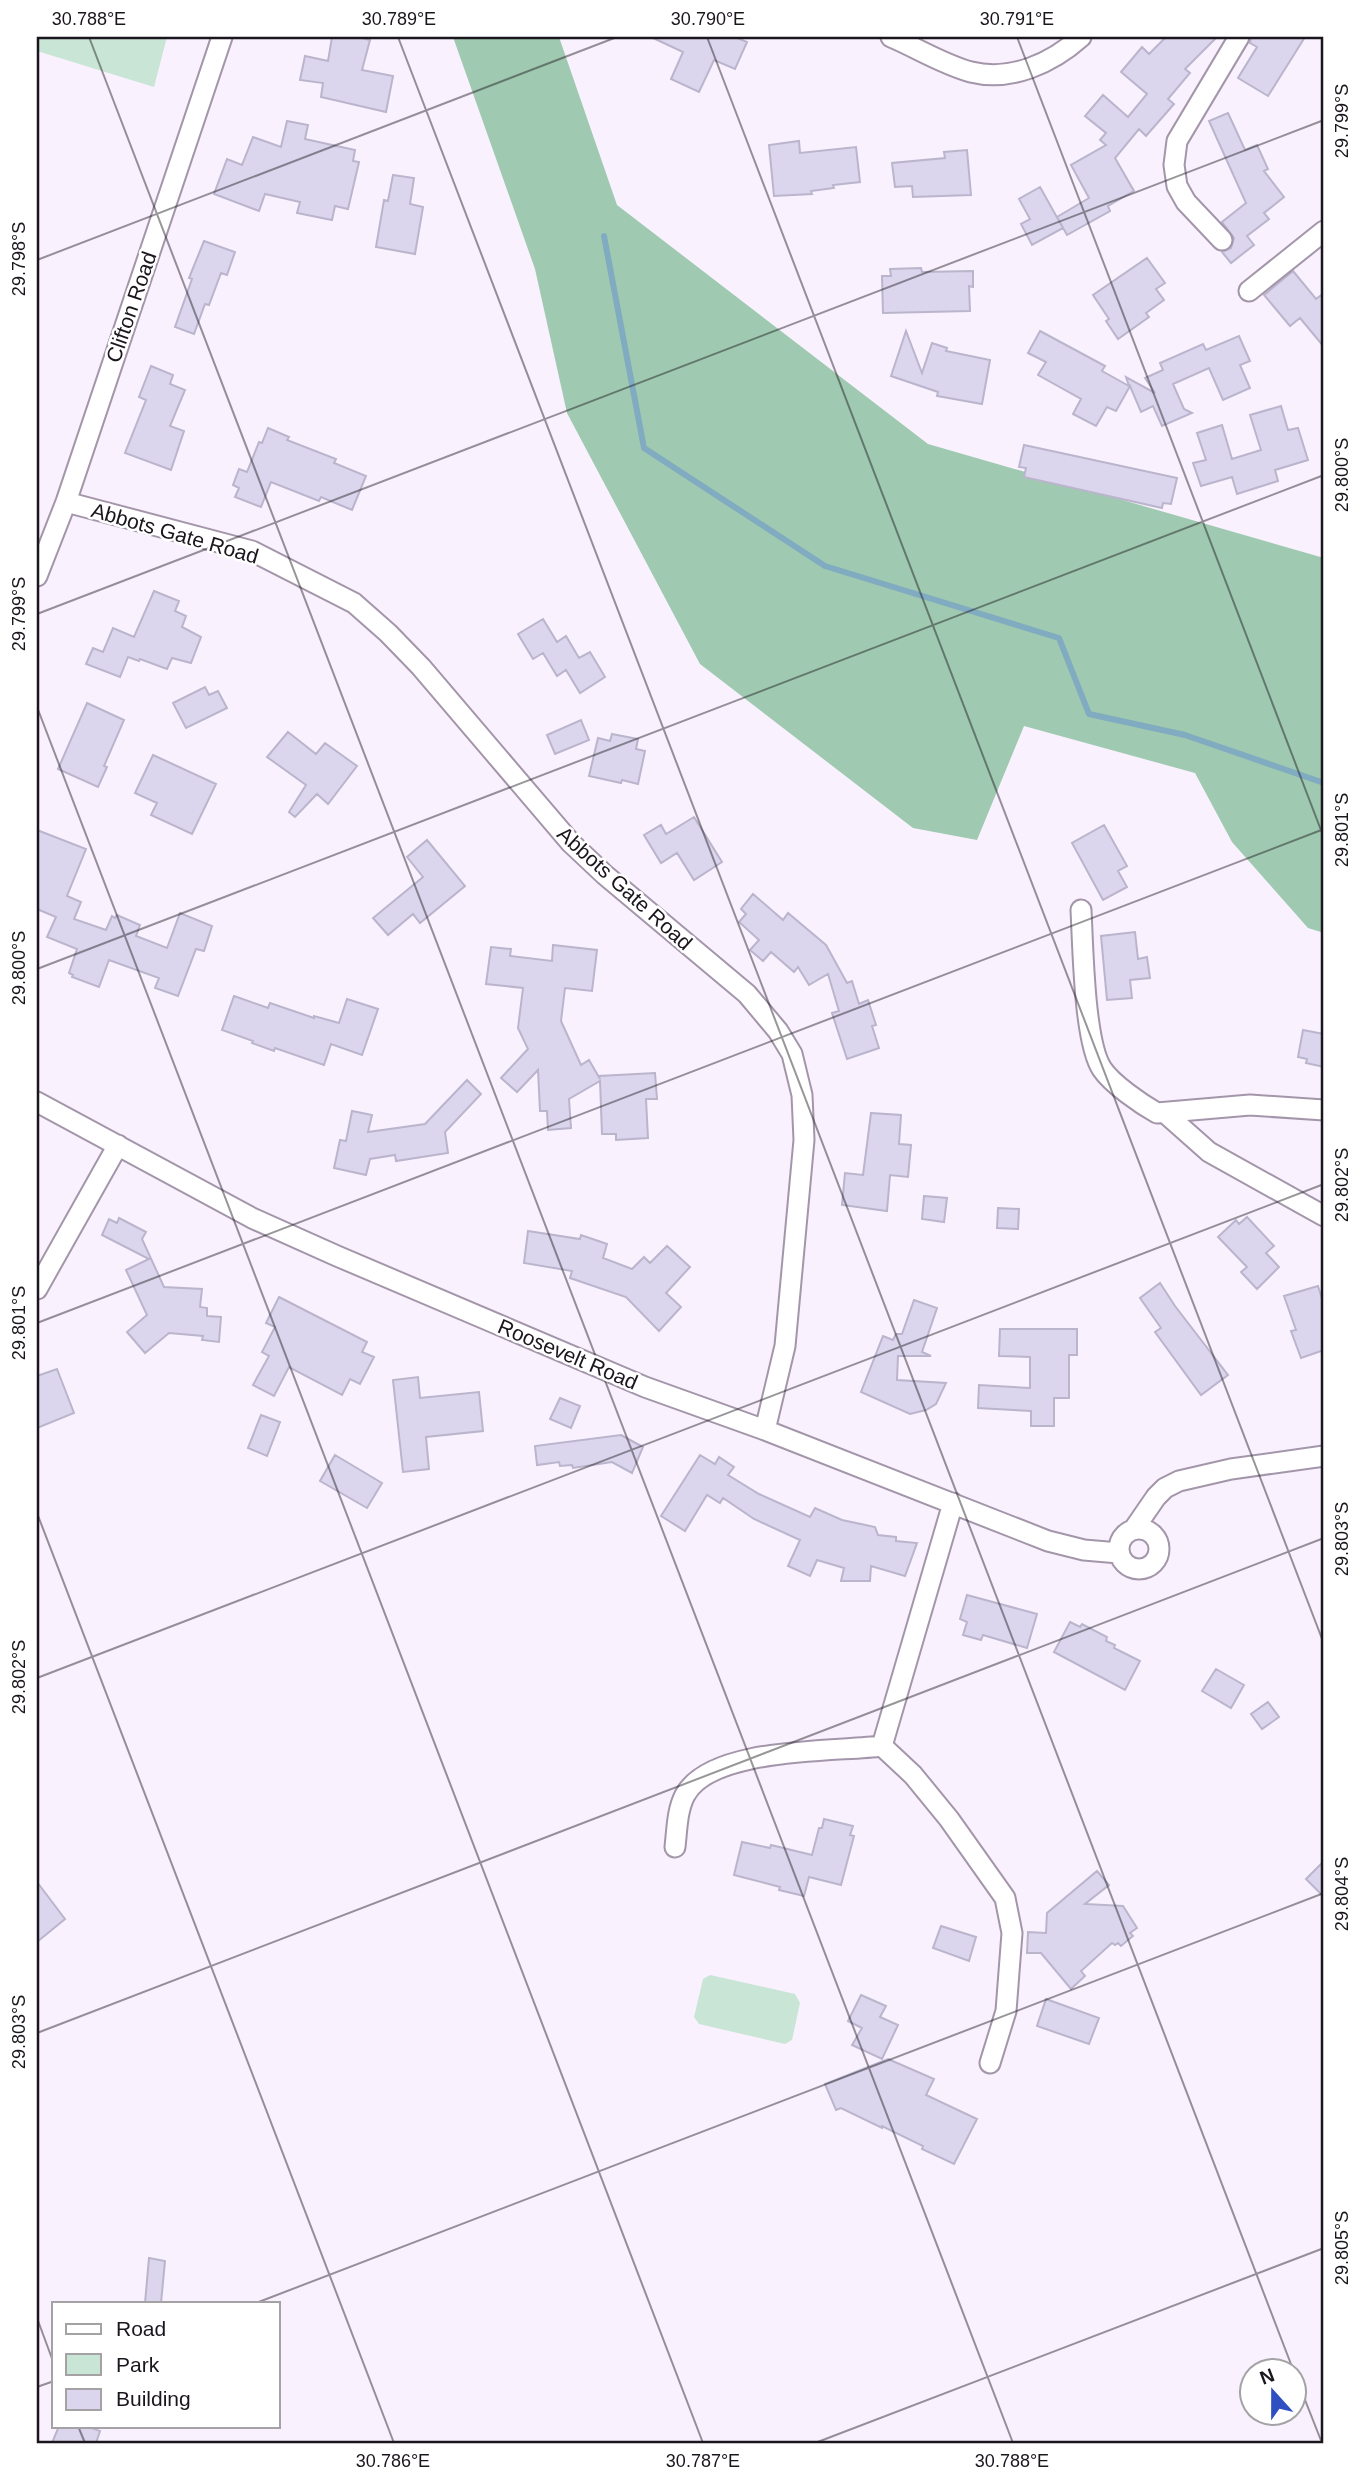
<svg xmlns="http://www.w3.org/2000/svg" width="1361" height="2480" viewBox="0 0 1361 2480" font-family="Arial,sans-serif">
  <style>
    .green { fill: #c9e5d5 }
    .forest { fill: #9fc9b0 }
    .lines { fill: none; stroke-linecap: round; stroke-linejoin: round }
    .stream { stroke: #80abc1; stroke-width: 6 }
    .building { fill: #dbd6ed; stroke: #bab5cc; stroke-width: 2 }
    .minor-casing { stroke: #a496aa; stroke-width: 23 }
    .minor { stroke: #fff; stroke-width: 19 }
    .ticks { fill: none; stroke: #1b161d; stroke-width: 2; stroke-opacity: 0.45 }
    .labels { text-anchor: middle; dominant-baseline: central; stroke-width: 5; stroke-linejoin: round; paint-order: stroke }
    .street-label { font-size: 21px; fill: #1b161d; stroke: #fff }
    .neatline { fill: none; stroke: #1b161d; stroke-width: 2.5 }
    .ticks-label { font-size: 18px; text-anchor: middle; fill: #1b161d }
  </style>
  <rect width="100%" height="100%" fill="#faf1fe"/>
  <path class="green" d="M37,37H167L154,87L37,51Z
    M710,1975L795,1994L800,2003L792,2040L785,2044L699,2024L694,2017L703,1979Z"/>
  <path class="forest" d="M453,37H559L617,205L928,444L1324,558V933L1308,928L1232,842L1195,773L1024,726L977,840L913,828L700,664L567,413L535,269Z"/>
  <g class="lines">
    <path class="stream" d="M604,236L644,448L825,566L1059,638L1089,714L1185,735L1324,783"/>
  </g>
  <path class="building" d="M332,37H358L370,40L362,70L393,76L386,112L321,97L323,83L300,80L305,56L328,61Z
    M651,37H735L747,42L735,69L714,60L699,92L671,79L683,52Z
    M1166,37H1217L1185,69L1190,73L1168,99L1174,104L1146,136L1139,129L1115,158L1134,191L1108,206L1110,211L1067,235L1057,217L1089,198L1071,165L1106,145L1100,140L1106,133L1085,116L1103,95L1128,117L1147,94L1121,72L1142,47L1149,54Z
    M1251,37H1305L1268,96L1238,78L1257,47L1250,43Z
    M1228,113L1245,150L1257,145L1268,169L1264,171L1284,197L1264,213L1269,219L1247,236L1254,245L1231,263L1222,252L1231,248L1234,238L1222,222L1246,203L1209,121Z
    M287,121L308,125L305,139L355,150L353,161L359,162L348,209L335,206L332,220L297,213L300,202L265,194L259,211L214,194L227,159L242,165L253,137L281,147Z
    M799,141L800,153L856,147L860,182L833,185L834,188L811,191L812,194L774,196L769,145Z
    M967,150L971,195L913,197L912,186L895,187L892,163L945,158L944,152Z
    M393,175L414,178L410,204L423,207L415,254L376,247L384,200L388,201Z
    M1040,187L1063,228L1032,245L1021,224L1030,219L1019,199Z
    M204,241L235,252L227,275L221,273L209,305L205,304L194,334L175,327L192,279L189,278Z
    M1147,258L1165,283L1156,289L1164,300L1146,313L1149,317L1118,339L1106,321L1109,319L1093,295Z
    M921,268L922,272L973,271V287L969,286L970,311L883,313L882,276H891L890,269Z
    M1293,271L1316,299L1324,293V347L1300,318L1290,326L1264,295Z
    M906,331L922,373L932,343L947,348L946,351L990,360L982,404L937,396L938,392L891,376Z
    M1040,331L1105,366L1102,371L1129,386L1126,377L1155,393L1145,378L1163,370L1160,363L1203,344L1206,350L1239,336L1250,361L1240,365L1250,388L1223,400L1209,368L1173,384L1184,409L1192,413L1162,426L1153,406L1141,412L1130,386L1116,411L1107,407L1096,426L1073,414L1081,399L1038,375L1046,362L1028,353Z
    M151,366L173,375L170,384L185,390L170,426L184,431L171,470L125,453L146,400L139,397Z
    M1281,406L1288,430L1298,428L1308,460L1275,470L1278,481L1237,494L1232,477L1201,486L1193,463L1206,460L1197,433L1222,425L1232,459L1261,450L1250,415Z
    M268,428L289,437L287,440L336,459L334,463L366,476L352,510L321,497L319,501L271,482L261,507L235,497L239,488L233,485L239,469L247,472L259,442L262,443Z
    M1024,445L1177,478L1171,504L1163,503L1162,508L1024,477L1026,468L1019,467Z
    M154,591L179,601L175,611L186,616L182,627L201,637L191,663L172,658L167,669L140,659L139,661L128,657L120,677L86,664L93,648L103,652L113,628L134,637Z
    M543,619L557,642L566,636L579,658L590,652L605,677L580,693L566,670L557,676L543,653L533,659L518,634Z
    M205,687L209,695L218,691L227,708L186,728L173,703Z
    M87,703L124,720L104,766L107,767L98,787L58,769Z
    M581,720L589,740L555,754L547,735Z
    M288,732L316,754L325,743L357,766L328,804L317,794L295,817L289,812L306,785L267,757Z
    M612,734L638,739L636,749L645,751L638,784L622,780L621,783L589,776L598,738L610,741Z
    M153,755L216,784L192,834L151,815L157,803L135,793Z
    M694,817L722,862L694,880L677,853L661,863L644,835L661,825L666,834Z
    M1104,825L1127,866L1118,871L1127,887L1103,900L1072,843Z
    M37,830L86,849L67,896L81,902L74,919L106,930L112,916L115,918L117,915L140,925L136,936L167,948L180,913L212,926L204,951L196,949L178,996L155,988L159,978L109,960L99,987L72,977L73,975L69,973L77,949L47,937L56,917L37,909Z
    M427,840L465,886L420,923L413,914L388,935L373,918L423,877L407,857Z
    M753,894L783,920L788,913L826,945L847,983L852,981L859,1004L868,1000L876,1025L872,1026L879,1048L847,1059L832,1013L839,1011L828,974L809,985L798,967L794,972L771,952L763,961L750,950L759,940L739,922L746,914L741,909Z
    M1135,932L1138,959L1147,957L1150,978L1130,980L1132,998L1107,1000L1101,936Z
    M553,945L597,950L592,991L565,988L561,1021L581,1065L589,1060L600,1079L599,1076L655,1073L657,1099H646L648,1138L616,1140V1134H602L600,1081L569,1099L571,1128L548,1130L547,1111H540L538,1070L517,1092L501,1078L528,1049L518,1028L523,988L486,984L491,947L511,949L510,956L552,961Z
    M234,996L268,1008L270,1003L314,1018V1016L339,1023L347,999L378,1009L362,1055L331,1044L324,1065L275,1048L274,1051L252,1043L253,1041L222,1030Z
    M1303,1030L1324,1034V1067L1306,1063L1307,1059L1298,1057Z
    M467,1080L481,1094L445,1132L448,1153L396,1161L395,1155L370,1159L366,1175L334,1168L340,1140L346,1141L352,1111L372,1115L368,1132L425,1124Z
    M871,1113L901,1115L899,1144L911,1145L908,1177L890,1175L887,1211L842,1205L845,1173L863,1175Z
    M924,1196L947,1198L944,1222L922,1219Z
    M998,1208L1019,1209L1018,1229L997,1228Z
    M1247,1217L1274,1246L1266,1253L1279,1267L1257,1289L1241,1272L1247,1267L1218,1237L1236,1220L1239,1224Z
    M119,1218L146,1232L142,1239L164,1287L202,1289L200,1307L207,1308V1316L221,1317L219,1342L202,1340L203,1336L169,1333L145,1353L127,1332L147,1315L126,1270L149,1259L102,1235L109,1219L117,1223Z
    M528,1231L580,1239L581,1235L607,1244L603,1258L632,1269L644,1257L650,1263L667,1246L690,1267L666,1293L681,1307L659,1331L626,1297L570,1278L572,1271L524,1263Z
    M1160,1283L1175,1306L1228,1375L1201,1395L1155,1332L1161,1328L1140,1298Z
    M1318,1286L1324,1305V1350L1301,1358L1291,1331L1296,1330L1284,1296Z
    M279,1297L367,1342L362,1352L374,1357L360,1384L350,1379L342,1395L289,1367L274,1396L253,1385L269,1356L262,1352L275,1327L266,1323Z
    M914,1300L937,1308L922,1352L931,1356H898L897,1380L946,1383L936,1404L926,1410L910,1414L861,1392L883,1336L893,1340L896,1334H902Z
    M1000,1329H1077V1355H1069V1398H1054V1426H1031V1411L978,1408L979,1385L1030,1388V1357L999,1356Z
    M57,1369L74,1413L37,1428V1376Z
    M418,1377L420,1398L479,1392L483,1431L426,1437L429,1469L403,1472L393,1380Z
    M560,1398L580,1406L571,1428L550,1419Z
    M261,1415L280,1422L267,1456L248,1448Z
    M621,1435L643,1447L632,1473L612,1462L573,1468L572,1465L560,1466L559,1462L537,1465L535,1446Z
    M335,1455L382,1483L367,1508L320,1481Z
    M700,1455L715,1464L719,1457L734,1467L728,1475L759,1494L810,1517L815,1508L842,1520L875,1527L878,1535L896,1537V1541L917,1543L905,1576L871,1566L870,1581H841L844,1568L817,1560L810,1576L788,1566L800,1540L754,1519L723,1498L720,1503L707,1495L685,1531L661,1516Z
    M967,1595L1037,1614L1027,1648L983,1635L981,1640L963,1635L967,1622L960,1619Z
    M1070,1622L1080,1627L1082,1624L1107,1637L1106,1641L1115,1645L1114,1648L1140,1661L1125,1690L1054,1652Z
    M1216,1669L1244,1685L1231,1708L1202,1691Z
    M1268,1702L1279,1717L1262,1729L1251,1714Z
    M824,1819L853,1826L850,1835L854,1836L841,1885L809,1877L804,1896L779,1890L780,1887L734,1875L742,1842L770,1848L771,1845L812,1855L819,1828H822Z
    M1324,1861V1897L1306,1879Z
    M1097,1871L1109,1885L1085,1904L1123,1906L1137,1928L1130,1933L1133,1936L1121,1946L1118,1943L1115,1945L1112,1943L1081,1971L1085,1976L1071,1989L1041,1953H1027L1028,1932L1046,1933L1047,1913Z
    M37,1882L65,1919L37,1942Z
    M941,1926L976,1937L969,1961L933,1948Z
    M861,1995L886,2006L880,2017L898,2025L882,2059L852,2045L862,2028L848,2021Z
    M1046,1999L1099,2018L1089,2044L1037,2026Z
    M888,2059L934,2079L926,2095L977,2119L954,2164L922,2149L923,2146L882,2126V2128L841,2108L836,2110L825,2084Z
    M149,2258L165,2261L161,2303H145Z
    M59,2426H86L100,2431L96,2443H52Z"/>
  <g class="lines">
    <g class="minor-casing">
      <path id="minor" d="M891,37C917,48 944,65 971,72C1011,82 1052,63 1081,37
        M1222,240L1186,202L1177,186L1174,165L1177,141L1239,37
        M1249,291L1324,231
        M66,502L252,551L354,603L388,633L421,667L571,843L605,875L747,994L778,1031L792,1054L802,1095L804,1140L785,1346L765,1430
        M37,576L66,502L222,37
        M1081,910C1083,946 1084,1042 1102,1069C1112,1084 1141,1104 1157,1113L1250,1105L1324,1110
        M37,1102L252,1218L337,1256L645,1387L765,1430L1048,1541L1084,1550L1119,1553
        M1165,1113L1209,1152L1324,1216
        M37,1289L118,1145
        M1134,1529L1156,1497L1165,1488L1179,1481L1231,1469L1324,1456
        M1119 1549a20 20 0 1 1 40 0a20 20 0 1 1-40 0Z
        M882,1746L913,1775L949,1819L1005,1898L1012,1933L1006,2011L990,2063
        M675,1847C677,1830 677,1810 685,1795C711,1747 833,1752 882,1746L953,1503"/>
    </g>
    <use href="#minor" class="minor"/>
  </g>
  <path class="ticks" d="M89,37L1013,2443M398,37L1294,2372M707,37L1324,1644M1017,37L1324,838M37,260L617,37M37,614L1324,120M37,707L703,2443M37,969L1324,475M37,1323L1324,829M37,1513L394,2443M37,1678L1324,1184M37,2033L1324,1538M256,2303L1324,1893M37,2318L54,2364M1294,2372L1322,2443M37,2387L54,2381M78,2426L85,2443M815,2443L1324,2248"/>
  <g class="labels">
    <g class="street-label">
      <text transform="translate(131 307) rotate(-71)">Clifton Road</text>
      <text transform="translate(175 533) rotate(16)">Abbots Gate Road</text>
      <text transform="translate(625 888) rotate(42)">Abbots Gate Road</text>
      <text transform="translate(568 1354) rotate(23)">Roosevelt Road</text>
    </g>
  </g>
  <rect width="1361" height="2480" fill="none" stroke="#ffffff" stroke-width="77"/>
  <rect x="52" y="2302" width="228" height="126" fill="#ffffff" stroke="#a4a2a5" stroke-width="2"/>
  <rect x="66" y="2324" width="35" height="10" fill="#ffffff" stroke="#a4a2a5" stroke-width="2"/>
  <text x="116" y="2336" font-size="21" fill="#1b161d">Road</text>
  <rect x="66" y="2354" width="35" height="21" fill="#c9e5d5" stroke="#a4a2a5" stroke-width="2"/>
  <text x="116" y="2372" font-size="21" fill="#1b161d">Park</text>
  <rect x="66" y="2389" width="35" height="21" fill="#dbd6ed" stroke="#a4a2a5" stroke-width="2"/>
  <text x="116" y="2406" font-size="21" fill="#1b161d">Building</text>
  <g transform="translate(1273 2392) rotate(339)"><circle r="33" fill="#ffffff" stroke="#a4a2a5" stroke-width="2"/>
  <path d="M0-5L12 26L0 18L-12 26Z" fill="#2f50c0"/>
  <text y="-10" font-size="19" font-weight="bold" text-anchor="middle" fill="#1b161d">N</text>
  </g>
  <rect x="38" y="38" width="1284" height="2404" class="neatline"/>
  <g class="ticks-label">
    <text x="89" y="25">30.788°E</text>
    <text x="399" y="25">30.789°E</text>
    <text x="708" y="25">30.790°E</text>
    <text x="1017" y="25">30.791°E</text>
    <text transform="translate(1342 121) rotate(-90)" y="6">29.799°S</text>
    <text transform="translate(19 259) rotate(-90)" y="6">29.798°S</text>
    <text transform="translate(1342 475) rotate(-90)" y="6">29.800°S</text>
    <text transform="translate(19 614) rotate(-90)" y="6">29.799°S</text>
    <text transform="translate(1342 830) rotate(-90)" y="6">29.801°S</text>
    <text transform="translate(19 968) rotate(-90)" y="6">29.800°S</text>
    <text transform="translate(1342 1185) rotate(-90)" y="6">29.802°S</text>
    <text transform="translate(19 1323) rotate(-90)" y="6">29.801°S</text>
    <text transform="translate(1342 1539) rotate(-90)" y="6">29.803°S</text>
    <text transform="translate(19 1677) rotate(-90)" y="6">29.802°S</text>
    <text transform="translate(1342 1894) rotate(-90)" y="6">29.804°S</text>
    <text transform="translate(19 2032) rotate(-90)" y="6">29.803°S</text>
    <text transform="translate(1342 2248) rotate(-90)" y="6">29.805°S</text>
    <text x="393" y="2467">30.786°E</text>
    <text x="703" y="2467">30.787°E</text>
    <text x="1012" y="2467">30.788°E</text>
  </g>
</svg>
